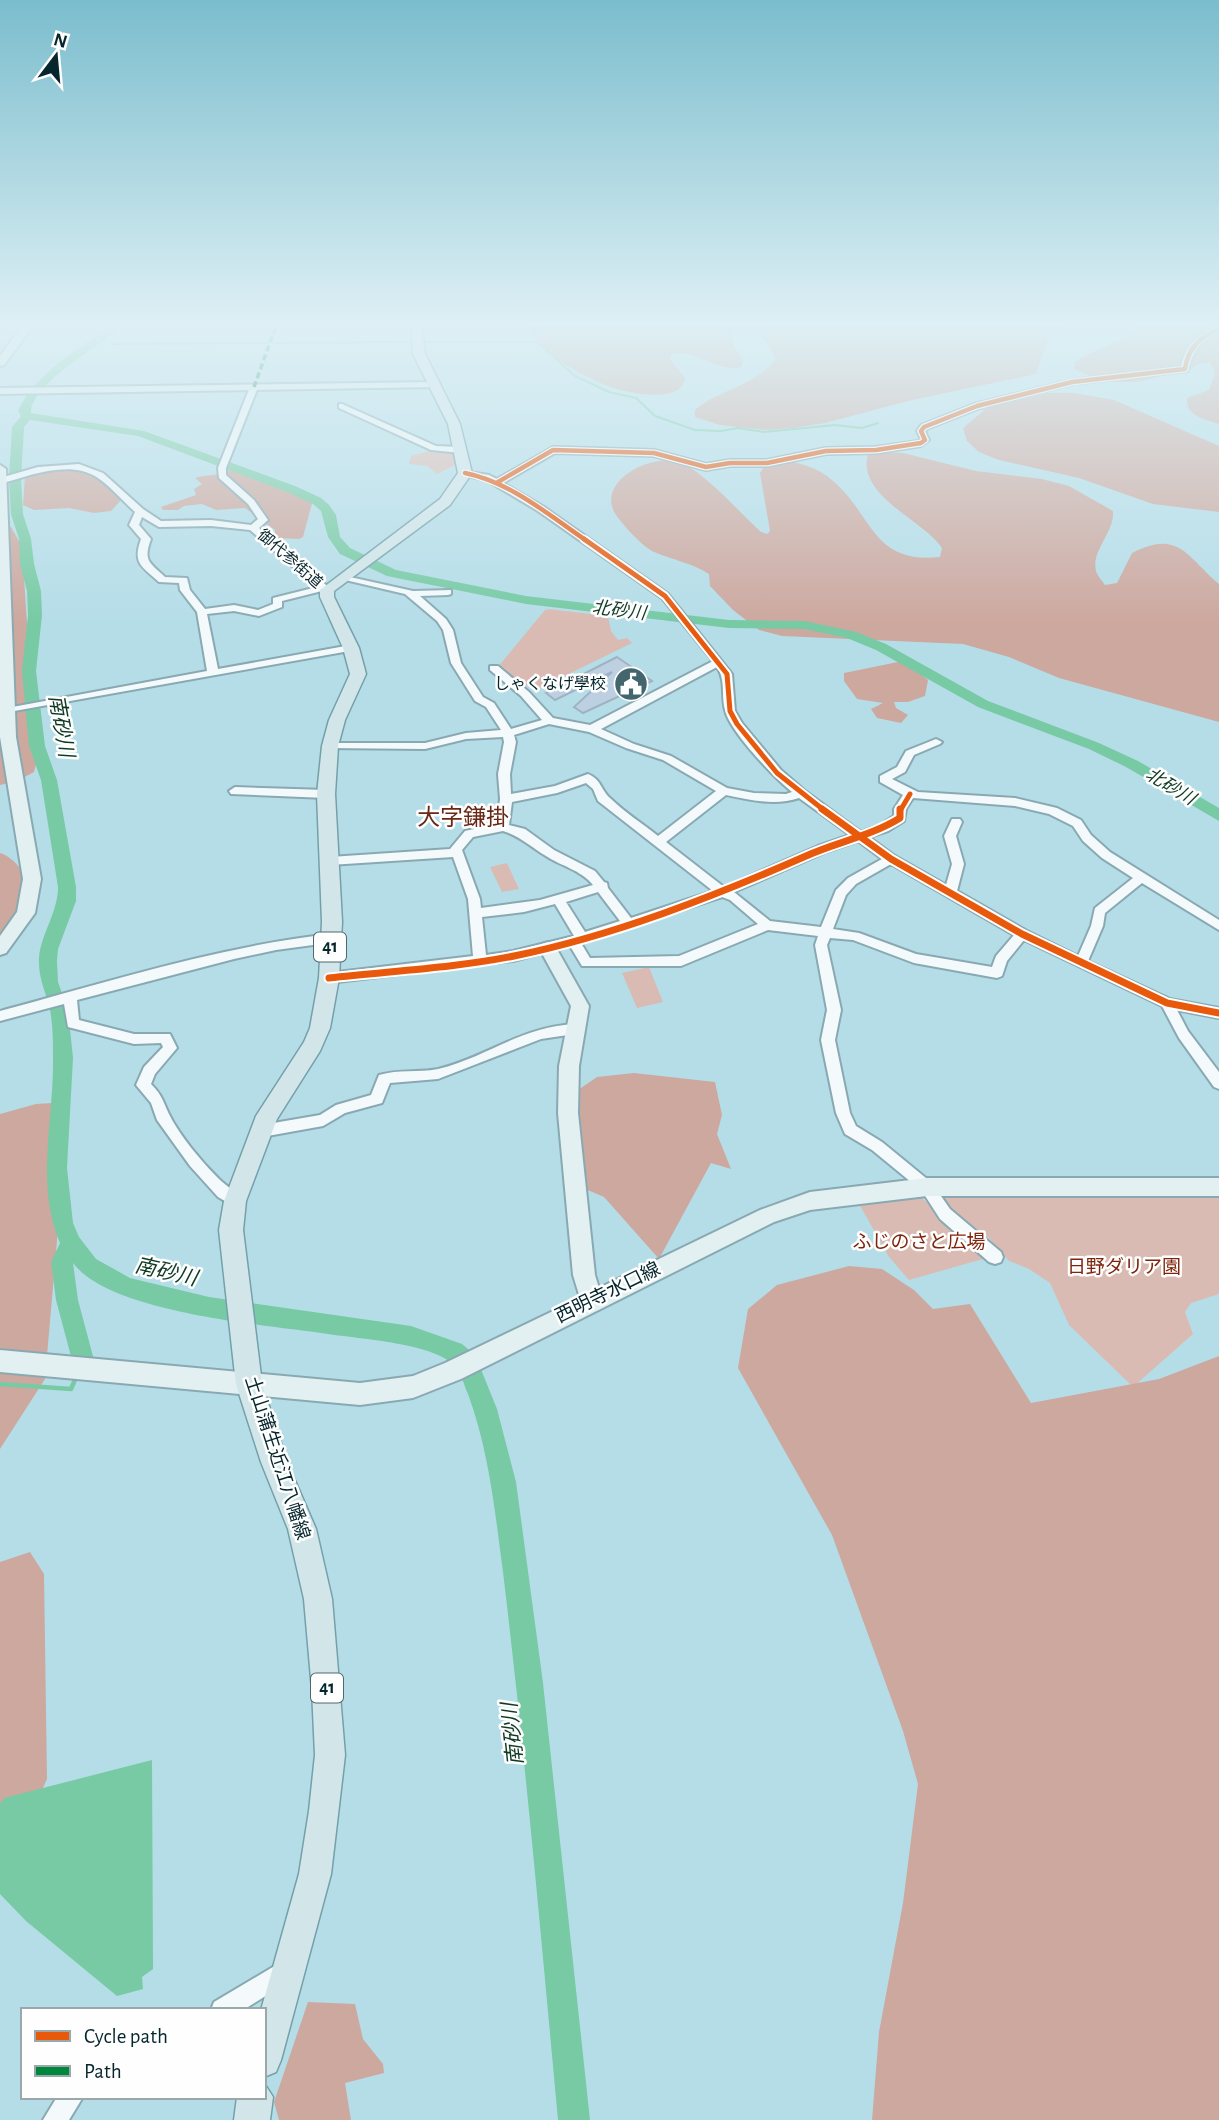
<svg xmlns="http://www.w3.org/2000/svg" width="1219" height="2120" viewBox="0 0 1219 2120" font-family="'Alegreya Sans','Noto Sans JP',sans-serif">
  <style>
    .green { fill: #dabbb3 }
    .forest { fill: #cda89f }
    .water { fill: #77caa4 }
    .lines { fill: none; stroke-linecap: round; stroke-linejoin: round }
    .stream-far1 { stroke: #77caa4; stroke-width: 2 }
    .stream { stroke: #77caa4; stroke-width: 4.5 }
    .river { fill: #77caa4; fill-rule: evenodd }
    .building { fill: #bcd0e2; stroke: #9fb3c2; stroke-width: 2 }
    .street-casing { stroke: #89a9b2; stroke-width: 4 }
    .secondary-casing { stroke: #89a9b2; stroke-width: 4 }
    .primary-casing { stroke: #74a0aa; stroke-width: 3 }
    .street { fill: #f4fafc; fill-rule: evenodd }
    .secondary { fill: #e3f0f2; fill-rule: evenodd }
    .primary { fill: #d2e6ea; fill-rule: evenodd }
    .quiet { stroke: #00873e; stroke-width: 3.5; stroke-dasharray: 6 3.5; stroke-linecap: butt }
    .cycleway-far2-casing { stroke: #fefefe; stroke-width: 7 }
    .cycleway-far1-casing { stroke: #fefefe; stroke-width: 9 }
    .cycleway-casing { stroke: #fefefe; stroke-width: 11 }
    .cycleway-far2 { stroke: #e8590c; stroke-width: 4.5 }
    .cycleway-far1 { stroke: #e8590c; stroke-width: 5 }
    .cycleway { stroke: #e8590c; stroke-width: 7 }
    .labels { text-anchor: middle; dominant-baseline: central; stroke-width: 5; stroke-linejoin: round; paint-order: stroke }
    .far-street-label { font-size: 16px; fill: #06262d; stroke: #fefefe }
    .far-poi-label { font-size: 16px; fill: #06262d; stroke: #fefefe; text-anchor: end }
    .far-water-label { font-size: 18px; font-style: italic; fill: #0f3a22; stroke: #fefefe }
    .shield { fill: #fefefe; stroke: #50676c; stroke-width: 2 }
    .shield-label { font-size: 18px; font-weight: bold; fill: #06262d }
    .park-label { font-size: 19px; fill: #7e250c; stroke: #fefefe }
    .street-label { font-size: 19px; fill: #06262d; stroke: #fefefe }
    .water-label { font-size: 21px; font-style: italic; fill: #0f3a22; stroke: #fefefe }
    .quarter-label { font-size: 23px; fill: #692715; stroke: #fefefe }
  </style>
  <rect width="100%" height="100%" fill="#b5dde8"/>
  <path class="green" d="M432,450L454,451L461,462L437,474L427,466L409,464L411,456Z
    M549,609L608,616L611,631L618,640L627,638L632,643L538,689L531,684L526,686L498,667L545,610Z
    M507,863L519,889L502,892L490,867Z
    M649,967L663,1002L637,1008L622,973Z
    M917,1194L990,1257L909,1280L889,1257L858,1202Z
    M1125,1194L1219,1198V1294L1191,1303L1185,1312L1193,1334L1133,1387L1069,1325L1050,1283L1029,1269L1009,1261L986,1235L953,1213L941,1195Z"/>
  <path class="forest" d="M527,326H1071L1049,336L1036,374L912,400L825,423L793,428L765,430L720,425L695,417V410C720,389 753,387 775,360C772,343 754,328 736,328L732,332L734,346L743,361L741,367C716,373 695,347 671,355L670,359L685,378C682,405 626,393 608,386C591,379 571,369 555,358C543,350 534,340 527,326Z
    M1132,326H1219V424C1204,419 1186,416 1187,398L1209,390L1215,373L1210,362L1198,364L1190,370L1136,382H1104L1074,369L1075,362C1094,349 1118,344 1137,330Z
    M1047,393H1074L1114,400L1219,446V512L1153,504L1079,478L999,460L979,452L967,441L963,428L987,408Z
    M869,451L903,453L976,471L1042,479L1069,486L1113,511C1115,532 1091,550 1096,571C1097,575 1103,582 1105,585L1117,583L1132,553C1179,529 1186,556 1219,584V722L1059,678L1009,657L963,644L782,636L759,630L733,610L710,586L709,574C692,563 673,560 654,552C642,546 627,529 619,519C589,484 653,449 684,464C710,478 739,512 761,532L767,534L770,531L760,473L770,459C790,461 811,464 827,476C873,510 869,565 940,557L942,548C923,519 853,495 869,451Z
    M66,469L93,472L123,498L111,511L94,513L69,508L34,510L23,505L25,476Z
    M229,470L283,487L313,500L303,537L299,539L275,538V530L245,508L216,510L202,504L184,506L178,510H163L161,507L196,495L194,489L202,484L195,478C207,474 218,477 229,470Z
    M0,525L11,527L22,546L36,764L34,772L17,781L0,785Z
    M903,661L928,680L925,696L908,702H894L896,708L908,715L901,723L877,718L871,709L883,703L857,699L844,681V673Z
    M0,853C17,858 34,883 29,902C27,914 7,938 0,950Z
    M634,1073L715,1082L722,1115L717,1134L731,1169L711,1163L659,1259L604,1197L583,1188L578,1090L597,1077Z
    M69,1102L45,1379L0,1449V1114L36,1104Z
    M849,1266L882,1269L914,1290L933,1309L970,1304L1031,1403L1159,1379L1219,1356V2120H872L879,2032L903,1903L918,1784L903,1731L832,1535L738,1368L748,1309L777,1285Z
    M30,1552L44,1574L47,1779L0,1882V1562Z
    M308,2002L355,2004L363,2039L383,2064L384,2073L345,2083L351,2120H279L274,2102Z"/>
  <path class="water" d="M152,1760L153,1969L142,1977L143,1989L117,1996L26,1921L0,1894V1804L4,1798Z"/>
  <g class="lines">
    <path class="stream-far1" d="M98,340L104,342
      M422,342H537L575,376L609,392L636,398L655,416L695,430L721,431L738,428L764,432L835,425L862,428L878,423
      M273,343L408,342
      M111,344L268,343"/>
    <path class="stream" d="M0,1384L71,1389L77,1375"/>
    <path class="river" d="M111,326H123C102,345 30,384 31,413L144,431L295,486L321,498L329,505L336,515L340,537L350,548L396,570L526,596L729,620L804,621L856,632L886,644L988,701L1099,743L1138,761L1219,808V821L1126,767L1089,749L978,707L876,650L847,638L804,629L729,628L526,604L387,576L340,554L328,537L321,511L313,504L287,492L138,436L30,420L24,427L21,479L23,514L31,539L34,564L41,591L42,615L36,671L45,746L57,780L76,887V901L58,949L57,961L58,982L68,1010L73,1058L67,1168L73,1223L79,1237L96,1259L130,1278L209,1297L411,1326L462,1344L475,1355L478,1362L497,1409L516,1482L543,1683L590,2120H558C541,1937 525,1754 503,1572C495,1512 489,1451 468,1394C464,1386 462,1374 456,1367C436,1343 359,1339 328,1334C266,1325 110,1313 73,1263L78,1300L94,1360L91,1367L83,1370L75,1367L72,1360L56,1300L51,1262L60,1243C35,1185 54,1119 53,1058C53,1043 53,1025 50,1010C46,992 38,978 39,958C41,933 58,913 58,887L41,780L29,746L22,671L28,615L27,591L20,564L19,539L11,514L9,479L12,427L21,416L18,411C35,374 78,349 111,326Z"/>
  </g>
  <path class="building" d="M617,657L652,681L583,713L574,707L612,672L555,700L546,693Z"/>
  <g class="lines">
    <g class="street-casing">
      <path id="street" d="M1219,327V332C1199,340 1193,351 1188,371L1072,384L980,408L927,429L925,431L929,440L921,446L876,453L826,454L767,466H730L706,470L654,456L555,453L503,483L544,507L668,594L732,674L735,711L742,723L781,770L804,790L861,832L880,825L894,816V809L903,795L880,782V776L897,767L906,751L936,739L942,742L940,744L914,755L905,772L892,779L918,792L1015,798L1057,808L1081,820L1091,835L1110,852L1219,920V930L1142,883L1105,913L1103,926L1088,961L1170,999L1219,1008V1018L1177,1010L1188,1031L1219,1072V1089L1214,1087L1179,1038L1162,1006L1024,940L1007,961L1002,976L997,978L914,963L853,940L830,938L827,945L841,1010L835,1040L850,1113L856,1126L882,1142L932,1183L950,1209L1001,1252L1003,1257L1001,1262L995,1264L989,1262L940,1219L922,1191L872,1150L845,1134L836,1113L821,1040L827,1010L815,945L818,936L768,930L681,966H582L570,946L513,961L329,983L324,981L322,978L324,975L329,973L473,956L468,899L453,857L330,865L324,861L330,857L450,849L465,831L497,824L500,799L498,774L504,742L503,737L466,739L425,749L326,748V744L330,743H425L466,733L501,730L486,707L475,701L451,663L443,630L437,621L405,594L341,579V575L413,591L451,590V594L448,595L420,596L446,619L453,630L461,663L483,697L494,703L511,729L542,720L521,696L490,670V666H498L529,692L553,718L590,725L713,661L662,598L538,511L486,480L462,475V471L489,475L497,479L553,447L654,450L706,464L730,460H767L826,448L876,447L918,441L921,439L917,431L921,425L974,404L1072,380L1181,367C1184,346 1199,333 1219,327ZM717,667C726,680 721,696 725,710C730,732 774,777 792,792L786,794L754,793L727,788L671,756L634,744L601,729ZM549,724L589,732L626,748L663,760L716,791L658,836C642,823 624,812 610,798C601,790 601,779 588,774L555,786L511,794L510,774L516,742L514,735ZM586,783L593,789L598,801L713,891L631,918L608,888L607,883L604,882L595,871L554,850L525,829L509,825L512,802L557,793ZM726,795C749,800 776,806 799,798L850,835L818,846L724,887L666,842ZM913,798L1015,806L1049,814L1073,826L1083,841L1102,858L1133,878L1095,908L1091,926L1078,956L1027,931L957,891L964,864L956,836L962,822L960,819H952L944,836L952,864L946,885L895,856L869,837L888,831L904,821L906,809ZM503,831C520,836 531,847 546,856C561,866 581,870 593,885L540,900L481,908L480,899L462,850L473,837ZM858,841L882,859L848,878L836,890L821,927L770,921L734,892L826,852ZM891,864L1014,935L996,956L992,967L916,954L859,933L833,929L846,895L856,884ZM598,892L620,921L585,932L566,902ZM722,897L730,900L758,924L679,956L590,958L581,943ZM555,904L574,936L513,951L486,955L482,917L524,912Z
        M254,385L258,387L226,468V475L254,500L268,520L259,528L332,590L327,593L322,591L282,601V607L259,616L234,611L207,614L218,669L351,645L355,646V650L3,713L2,711L7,708L207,671L197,612L180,590L179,583L159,582C142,566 132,564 141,539L129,525L135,512C123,501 111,487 98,478C70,459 29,476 0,484V478L38,467L79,464L103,473L143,509L161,521L211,520L251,525L258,519L248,504L219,478L218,468L250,387ZM142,517L159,527L211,526L250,530L317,587L273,598V604L258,610L234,605L205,609L190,590L187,578L165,577C149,562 143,561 151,539L139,525Z
        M342,404L436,446L461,447L465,450L461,453L431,450L339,408V404Z
        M235,787L326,790L332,794L326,798L231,794L229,791Z
        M330,934L336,939L335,942L276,950L234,959L77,1000L79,1020L134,1034H170L177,1048L155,1074L151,1084C163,1096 163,1102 170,1116C180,1136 203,1163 218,1178C226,1186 237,1192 243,1201L240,1206L235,1207L218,1197L190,1166L157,1120L151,1103L136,1085L144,1067L163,1047L161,1043L134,1044L68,1027L64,1004L0,1021V1011C108,982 217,947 330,934Z
        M576,1024L581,1025L583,1029L581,1033L541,1039L438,1079L390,1083L382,1103L345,1113L323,1126L262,1137L257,1135L255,1131L257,1127L262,1125L320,1115L336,1105L371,1095L379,1075C399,1069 418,1073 438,1069C488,1057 519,1027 576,1024Z
        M283,1961L291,1964L294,1972L291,1980L243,2010H211L214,2002Z
        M57,2097H83L69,2120H43Z"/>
    </g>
    <g class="secondary-casing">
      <path id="secondary" d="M22,326H33L4,365L0,366V356Z
        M434,382L439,385L438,387L0,394V388Z
        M0,465L6,469L16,737L41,879L35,913L6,953L0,955V936L17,912L23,879L0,737Z
        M548,942L554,944L589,1006L579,1066L578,1113L595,1275L599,1288L760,1210L810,1192L927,1178H1219V1196H927L810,1210L774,1222L461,1379L413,1398L360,1405L0,1372V1350L360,1383L413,1376L445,1363L580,1298L573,1275L558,1113L559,1066L571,1006L539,948L542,944Z"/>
    </g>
    <g class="primary-casing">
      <path id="primary" d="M411,326H422L425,354L460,424L472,473L450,505L334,591V597L359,648L366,674L345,720L338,746L335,794L342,922L339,978L330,1028L320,1051L277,1119L246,1201L243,1230L262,1384L287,1462L316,1529L332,1599L345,1755L331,1874L281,2060L276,2072L264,2077V2010H261L299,1874L309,1811L315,1755L312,1690L304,1599L288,1529L261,1462L236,1384L219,1230L224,1201L256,1116L304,1042L310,1028L319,978L322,922L317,794L322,746L329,720L350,674L343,648L320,597V590L440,499L458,473L448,424L413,354Z
        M264,2083L273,2097L270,2120H234L237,2097H264Z"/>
    </g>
    <use href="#street" class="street"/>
    <use href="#secondary" class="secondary"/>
    <use href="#primary" class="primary"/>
    <path class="quiet" d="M254,387L276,326"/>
    <g class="cycleway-far2-casing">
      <path id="cycleway-far2" d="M465,473C510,482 549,515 587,541
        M498,482L553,450L654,453L706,467L730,463H767L826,451L876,450L921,443L925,440L921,431L924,427L977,406L1072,382L1185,369C1188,348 1200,337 1219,329"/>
    </g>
    <g class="cycleway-far1-casing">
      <path id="cycleway-far1" d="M584,539L665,596L727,674L730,711L737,724L777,773L825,811
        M900,811L910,794"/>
    </g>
    <g class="cycleway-casing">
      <path id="cycleway" d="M822,809L891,859L1022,934L1167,1003L1219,1013
        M329,978C390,971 454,968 514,956C613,936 715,896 806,856C837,842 871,836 900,818V809"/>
    </g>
    <use href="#cycleway-far2" class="cycleway-far2"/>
    <use href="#cycleway-far1" class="cycleway-far1"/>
    <use href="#cycleway" class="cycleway"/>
  </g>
  <linearGradient id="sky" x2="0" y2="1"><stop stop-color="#7bbdcd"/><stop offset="0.52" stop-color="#def0f5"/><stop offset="1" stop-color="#def0f5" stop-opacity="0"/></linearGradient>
  <rect width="1219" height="623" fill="url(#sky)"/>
  <defs>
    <g id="civic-disc" transform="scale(1.75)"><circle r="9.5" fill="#43666e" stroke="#fefefe"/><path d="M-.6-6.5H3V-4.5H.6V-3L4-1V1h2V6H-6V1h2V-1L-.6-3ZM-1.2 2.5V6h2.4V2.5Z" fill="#fff"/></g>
  </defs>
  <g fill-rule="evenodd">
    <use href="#civic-disc" x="631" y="684"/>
  </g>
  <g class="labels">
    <g class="far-street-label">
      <text transform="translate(290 559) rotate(41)">御代参街道</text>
    </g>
    <g class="far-poi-label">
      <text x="606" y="684">しゃくなげ學校</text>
    </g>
    <g class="far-water-label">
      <text transform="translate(619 611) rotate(7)">北砂川</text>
      <text transform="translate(1170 787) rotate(31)">北砂川</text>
    </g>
    <g class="shield">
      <rect x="314" y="932.5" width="32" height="29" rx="5"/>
      <rect x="311" y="1673.5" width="32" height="29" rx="5"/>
    </g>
    <g class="shield-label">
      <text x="330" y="947">41</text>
      <text x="327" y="1688">41</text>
    </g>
    <g class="park-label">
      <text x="919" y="1242">ふじのさと広場</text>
      <text x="1124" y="1267">日野ダリア園</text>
    </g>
    <g class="street-label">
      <text transform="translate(608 1293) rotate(-26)">西明寺水口線</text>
      <text transform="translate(277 1458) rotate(72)">土山蒲生近江八幡線</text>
    </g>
    <g class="water-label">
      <text transform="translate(61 726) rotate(80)">南砂川</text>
      <text transform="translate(166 1272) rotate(13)">南砂川</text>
      <text transform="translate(513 1734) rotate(-96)">南砂川</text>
    </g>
    <g class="quarter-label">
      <text x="463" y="818">大字鎌掛</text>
    </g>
  </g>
  <rect x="21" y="2008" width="245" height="91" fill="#fefefe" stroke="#9ba8aa" stroke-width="2"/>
  <rect x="35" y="2031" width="35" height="10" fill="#e8590c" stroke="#9ba8aa" stroke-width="2"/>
  <text x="84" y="2043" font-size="21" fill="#06262d">Cycle path</text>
  <rect x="35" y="2066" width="35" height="10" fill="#00873e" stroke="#9ba8aa" stroke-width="2"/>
  <text x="84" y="2078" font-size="21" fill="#06262d">Path</text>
  <g transform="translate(56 56) rotate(16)" stroke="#fefefe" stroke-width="5" paint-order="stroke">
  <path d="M0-5L12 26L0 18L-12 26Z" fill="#06262d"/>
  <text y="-10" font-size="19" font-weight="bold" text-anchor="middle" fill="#06262d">N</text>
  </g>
</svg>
